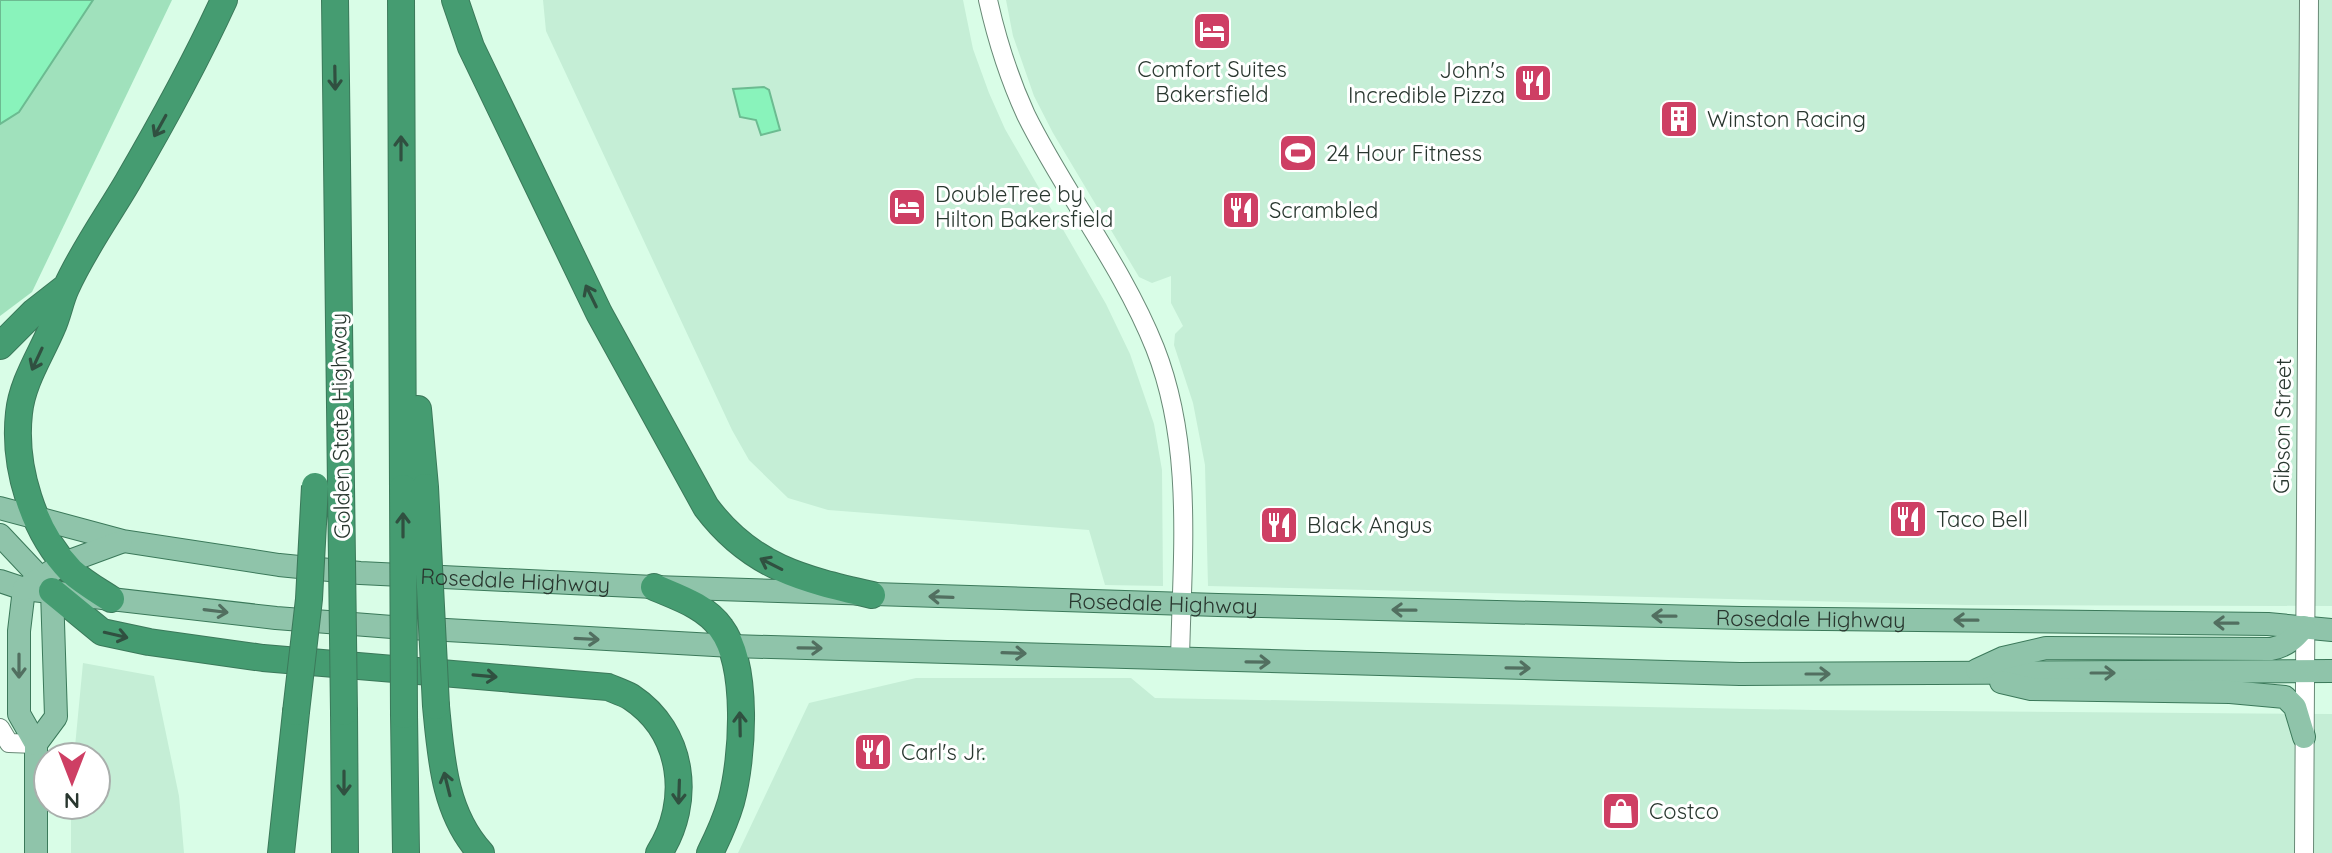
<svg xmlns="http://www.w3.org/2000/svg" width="2332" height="853" viewBox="0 0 2332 853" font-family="Quicksand,sans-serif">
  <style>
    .built { fill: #c5eed6 }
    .green { fill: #a0e1bc }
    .water { fill: #89f3bb; stroke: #6cbb91; stroke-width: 2 }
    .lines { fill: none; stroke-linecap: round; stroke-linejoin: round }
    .minor-casing { stroke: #688976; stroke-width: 20 }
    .major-casing { stroke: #3b795a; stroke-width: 24 }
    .highway-casing { stroke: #3b795a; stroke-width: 28 }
    .minor { stroke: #fff; stroke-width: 18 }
    .major { stroke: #8fc4aa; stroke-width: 22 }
    .highway { stroke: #459c71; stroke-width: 26 }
    .highway-bridge-casing { stroke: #3b795a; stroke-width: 28; stroke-linecap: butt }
    .highway-bridge { stroke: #459c71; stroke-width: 26 }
    .oneway { stroke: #305040 }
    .oneway2 { stroke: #526f60 }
    .labels { text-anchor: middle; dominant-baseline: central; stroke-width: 6; stroke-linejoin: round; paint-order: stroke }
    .poi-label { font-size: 22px; fill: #29372f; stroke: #fff; text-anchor: start }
    .street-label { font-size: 22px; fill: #29372f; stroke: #fff }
  </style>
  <rect width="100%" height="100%" fill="#d9fde7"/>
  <path class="built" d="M543,0H963L973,49L989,93L1005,129L1106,304L1130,354L1154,424L1162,470L1163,586L1105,585L1089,530L828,510L788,498L749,460L732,430L546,31Z
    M1006,0H2332V606L1966,605L1208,586L1205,465L1193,403L1174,345L1175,334L1183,326L1171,303V276L1152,283L1139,277L1053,133L1034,96L1013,36Z
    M83,663L154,676L179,796L184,853H71V805H96V757H74Z
    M916,678H1131L1155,698L1814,710L2332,714V853H738L809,703Z"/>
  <path class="green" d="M0,0H172L32,292L0,316Z"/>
  <path class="water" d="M0,0H93L19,112L0,124Z
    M764,87L769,90L780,130L761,135L756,120L740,117L733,89Z"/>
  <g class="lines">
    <g class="minor-casing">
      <path id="minor" d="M988,0C997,40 1009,78 1026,115C1065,194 1122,265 1155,348C1194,447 1182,556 1180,660
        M0,728L9,743L36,744
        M2304,853L2309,0"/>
    </g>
    <g class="major-casing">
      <g id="major">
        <path id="s1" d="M0,508L123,541L279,565L360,573L654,587L1218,605L1742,618L2268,624L2332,630"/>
        <path d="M0,535L48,586"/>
        <path d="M0,581L24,589L276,618L392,627L732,646L1740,674L2332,671"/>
        <path d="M24,589L19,631V714L36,744V853"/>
        <path d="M24,589L64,563L121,542"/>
        <path d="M1977,670L2003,658L2046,648L2271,649C2286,646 2294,639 2304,627"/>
        <path d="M2001,682L2031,689L2230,692L2285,697L2295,707L2304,737"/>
        <path d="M36,744L56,717L52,591"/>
      </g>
    </g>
    <g class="highway-casing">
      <path id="highway" d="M335,0L341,486
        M401,0L403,488
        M455,0L471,47L599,313L706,507C751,567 802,579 872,595
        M0,346L34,312L66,287
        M418,409L425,487
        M654,587C677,597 706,606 721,628C749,665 743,758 731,802C726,819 718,837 710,853
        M52,591L102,632L149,642L263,658L608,687C615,690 624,693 631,697C684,732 692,802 659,853
        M111,599C97,590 83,582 71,571C33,532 13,467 19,413C22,383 40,356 52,328C58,315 60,301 66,288C82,252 107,217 127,183C162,123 195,63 224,0
        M436,706C441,757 444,813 481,853
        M344,712L345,853
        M404,715L406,853
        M281,853L296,712"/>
    </g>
    <use href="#minor" class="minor"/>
    <use href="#major" class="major"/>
    <use href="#highway" class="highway"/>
    <g class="highway-bridge-casing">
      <path id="highway-bridge" d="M341,486L344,712
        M425,487L436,706
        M403,488L404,715
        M296,712L309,599L315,486"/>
    </g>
    <use href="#highway-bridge" class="highway-bridge"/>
  </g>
  <defs><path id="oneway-shaft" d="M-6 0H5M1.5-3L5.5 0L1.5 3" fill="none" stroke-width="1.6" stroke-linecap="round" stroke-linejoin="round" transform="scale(2)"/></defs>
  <g class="oneway">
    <use href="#oneway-shaft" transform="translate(335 78) rotate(89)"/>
    <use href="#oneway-shaft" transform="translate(160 126) rotate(119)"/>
    <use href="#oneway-shaft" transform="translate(401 148) rotate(-90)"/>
    <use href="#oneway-shaft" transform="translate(591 296) rotate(-116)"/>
    <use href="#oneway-shaft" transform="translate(37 359) rotate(115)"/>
    <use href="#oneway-shaft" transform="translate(403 525) rotate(-90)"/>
    <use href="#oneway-shaft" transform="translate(771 564) rotate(-153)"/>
    <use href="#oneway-shaft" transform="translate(116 635) rotate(13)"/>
    <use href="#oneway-shaft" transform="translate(485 676) rotate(5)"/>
    <use href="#oneway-shaft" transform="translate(740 724) rotate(-91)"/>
    <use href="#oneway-shaft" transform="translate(344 783) rotate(90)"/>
    <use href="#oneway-shaft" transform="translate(447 784) rotate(-104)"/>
    <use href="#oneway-shaft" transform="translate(679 792) rotate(92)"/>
  </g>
  <g class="oneway2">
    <use href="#oneway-shaft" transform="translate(941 597) rotate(-178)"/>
    <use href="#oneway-shaft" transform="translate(1404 610) rotate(-179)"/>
    <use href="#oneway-shaft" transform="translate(216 611) rotate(7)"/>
    <use href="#oneway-shaft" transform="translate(1664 616) rotate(-179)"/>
    <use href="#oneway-shaft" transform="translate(1966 620) rotate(-179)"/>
    <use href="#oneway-shaft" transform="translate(2226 623) rotate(-179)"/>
    <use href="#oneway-shaft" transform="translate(587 639) rotate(3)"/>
    <use href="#oneway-shaft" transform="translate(810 648) rotate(1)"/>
    <use href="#oneway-shaft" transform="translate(1014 653) rotate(2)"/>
    <use href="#oneway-shaft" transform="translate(1258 662) rotate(1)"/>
    <use href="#oneway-shaft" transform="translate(19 666) rotate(90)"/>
    <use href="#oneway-shaft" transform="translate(1518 668) rotate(1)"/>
    <use href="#oneway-shaft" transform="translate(2103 673)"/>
    <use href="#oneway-shaft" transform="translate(1818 674)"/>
  </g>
  <defs>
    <g id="hotel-square" transform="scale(2)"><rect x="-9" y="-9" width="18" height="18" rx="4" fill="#ce3f64" stroke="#fff"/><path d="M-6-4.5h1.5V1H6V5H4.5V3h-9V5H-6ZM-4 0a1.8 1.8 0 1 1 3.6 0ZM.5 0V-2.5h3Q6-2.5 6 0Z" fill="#fff"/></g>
    <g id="restaurant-square" transform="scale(2)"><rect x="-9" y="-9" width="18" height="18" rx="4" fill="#ce3f64" stroke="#fff"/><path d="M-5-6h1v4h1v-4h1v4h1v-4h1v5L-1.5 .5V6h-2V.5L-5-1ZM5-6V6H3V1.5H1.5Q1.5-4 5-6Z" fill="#fff"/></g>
    <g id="building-square" transform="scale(2)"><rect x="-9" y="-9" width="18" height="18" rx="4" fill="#ce3f64" stroke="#fff"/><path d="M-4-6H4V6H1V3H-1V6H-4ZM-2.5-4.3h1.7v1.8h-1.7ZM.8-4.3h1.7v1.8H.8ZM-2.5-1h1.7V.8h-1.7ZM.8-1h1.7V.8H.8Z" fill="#fff"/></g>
    <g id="stadium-square" transform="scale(2)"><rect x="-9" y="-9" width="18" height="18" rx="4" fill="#ce3f64" stroke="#fff"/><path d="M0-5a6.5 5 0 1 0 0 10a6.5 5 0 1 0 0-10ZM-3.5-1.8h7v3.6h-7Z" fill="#fff"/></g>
    <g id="shop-square" transform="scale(2)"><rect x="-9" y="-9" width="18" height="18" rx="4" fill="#ce3f64" stroke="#fff"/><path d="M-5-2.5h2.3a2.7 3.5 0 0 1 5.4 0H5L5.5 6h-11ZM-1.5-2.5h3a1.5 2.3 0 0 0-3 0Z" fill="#fff"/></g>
  </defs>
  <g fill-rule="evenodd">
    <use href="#hotel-square" x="1212" y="31"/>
    <use href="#restaurant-square" x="1533" y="83"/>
    <use href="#building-square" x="1679" y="119"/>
    <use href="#stadium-square" x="1298" y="153"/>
    <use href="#hotel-square" x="907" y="207"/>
    <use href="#restaurant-square" x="1241" y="210"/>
    <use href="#restaurant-square" x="1908" y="519"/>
    <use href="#restaurant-square" x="1279" y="525"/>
    <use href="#restaurant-square" x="873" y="752"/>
    <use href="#shop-square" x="1621" y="811"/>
  </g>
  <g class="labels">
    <g class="poi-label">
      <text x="1212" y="69" text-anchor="middle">Comfort Suites<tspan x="1212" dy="25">Bakersfield</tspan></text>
      <text x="1505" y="70" text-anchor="end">John's<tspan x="1505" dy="25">Incredible Pizza</tspan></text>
      <text x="1707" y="119">Winston Racing</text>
      <text x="1326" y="153">24 Hour Fitness</text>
      <text x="935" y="194">DoubleTree by<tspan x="935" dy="25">Hilton Bakersfield</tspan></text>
      <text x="1269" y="210">Scrambled</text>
      <text x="1936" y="519">Taco Bell</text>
      <text x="1307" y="525">Black Angus</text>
      <text x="901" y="752">Carl's Jr.</text>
      <text x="1649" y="811">Costco</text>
    </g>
    <g class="street-label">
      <text transform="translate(340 426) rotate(-91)">Golden State Highway</text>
      <text transform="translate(2282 426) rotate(-89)">Gibson Street</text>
      <text stroke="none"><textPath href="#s1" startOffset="522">Rosedale Highway</textPath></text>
      <text stroke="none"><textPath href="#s1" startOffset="1170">Rosedale Highway</textPath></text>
      <text stroke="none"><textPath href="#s1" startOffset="1818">Rosedale Highway</textPath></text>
    </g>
  </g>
  <g transform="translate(72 781) rotate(180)"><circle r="38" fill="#ffffff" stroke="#a9afac" stroke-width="2"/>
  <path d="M0-6L14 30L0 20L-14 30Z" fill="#ce3f64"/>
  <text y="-12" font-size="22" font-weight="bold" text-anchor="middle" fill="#29372f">N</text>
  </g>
</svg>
